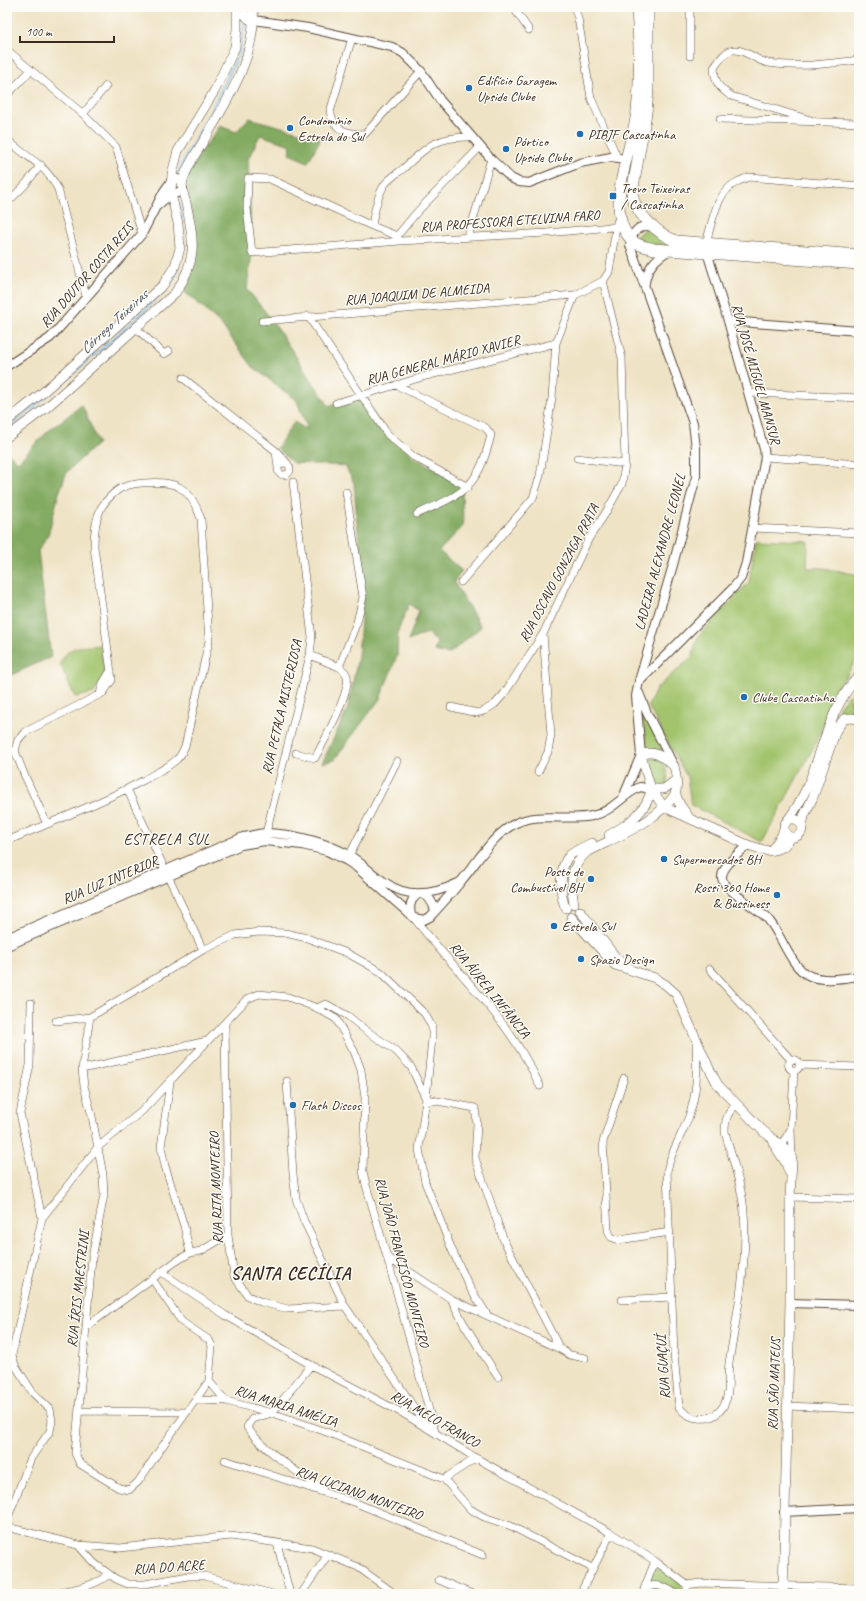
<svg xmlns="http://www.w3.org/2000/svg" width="866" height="1601" viewBox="0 0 866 1601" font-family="Caveat,sans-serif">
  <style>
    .green { fill: #a3c46d; stroke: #6f7746 }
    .forest { fill: #82aa60; stroke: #5e6a3f }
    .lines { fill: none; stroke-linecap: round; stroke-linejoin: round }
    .stream { stroke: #7bbef1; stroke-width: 2 }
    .minor-casing { stroke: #564637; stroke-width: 8 }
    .tertiary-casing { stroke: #564637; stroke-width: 10 }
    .secondary-casing { stroke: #564637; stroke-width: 10 }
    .primary-casing { stroke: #564637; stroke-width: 12 }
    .minor { stroke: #fff; stroke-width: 7 }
    .tertiary { stroke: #fff; stroke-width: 8 }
    .secondary { stroke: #fff; stroke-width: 9 }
    .primary { stroke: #fff; stroke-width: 11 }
    .poi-dot { fill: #1f6fb2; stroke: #fdfcf7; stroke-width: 1.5 }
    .labels { text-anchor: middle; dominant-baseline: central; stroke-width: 3; stroke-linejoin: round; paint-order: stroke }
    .poi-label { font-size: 14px; fill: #3b2a1e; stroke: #fdfcf7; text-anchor: start }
    .street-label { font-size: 14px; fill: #3b2a1e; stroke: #fdfcf7 }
    .water-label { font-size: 15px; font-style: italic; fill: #4e565d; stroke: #fdfcf7 }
    .neighbourhood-label { font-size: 15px; letter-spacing: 1px; fill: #3b2a1e; stroke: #fdfcf7 }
    .district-label { font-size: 18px; font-weight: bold; letter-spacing: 1px; fill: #3b2a1e; stroke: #fdfcf7 }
  </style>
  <rect width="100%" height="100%" fill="#fdfcf7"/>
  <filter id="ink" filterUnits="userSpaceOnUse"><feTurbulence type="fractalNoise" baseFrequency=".025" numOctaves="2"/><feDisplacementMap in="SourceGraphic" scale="8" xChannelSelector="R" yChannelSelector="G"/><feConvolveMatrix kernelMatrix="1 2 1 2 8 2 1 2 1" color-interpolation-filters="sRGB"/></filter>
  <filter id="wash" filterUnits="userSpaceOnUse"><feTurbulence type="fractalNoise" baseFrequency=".012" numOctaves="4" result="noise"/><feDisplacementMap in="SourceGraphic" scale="16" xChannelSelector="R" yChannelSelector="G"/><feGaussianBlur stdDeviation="0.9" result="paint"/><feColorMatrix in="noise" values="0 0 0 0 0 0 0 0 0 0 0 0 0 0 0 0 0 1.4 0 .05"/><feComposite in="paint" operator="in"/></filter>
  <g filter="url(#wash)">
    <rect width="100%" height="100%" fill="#efe3c5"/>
    <path class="green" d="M648,229L692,246L648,244L636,239C637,233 642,231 648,229Z
      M756,539L808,541L807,568H824L859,575V656L840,685L816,743L762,842L691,805L687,777L648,706L657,688L693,656L697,638L749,582Z
      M100,645L105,674L94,693L75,697L60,664C69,643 80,648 100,645Z
      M849,694L856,715L843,717L801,816L797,814L802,807L840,705Z
      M642,708L663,751L655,749L645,751L644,731L641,709Z
      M653,758C655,758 658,759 660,760C667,765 669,779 666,786H657L652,779L648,763Z
      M656,1567C668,1574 683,1578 683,1594L659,1582L650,1584L651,1575Z"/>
    <path class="forest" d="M249,118L321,138L308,162L289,154L291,145L260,135L248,159L252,253L247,289L271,319L329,406L362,395L375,417L414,457L462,484L463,526L439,551L462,571L454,582L481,627L449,654L434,651L437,642L427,633L408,641L419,611L409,604L398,631L397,656L380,699L334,760L322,763L348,708L358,656L363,597L354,483L345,466L293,463L277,448L294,422L308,430L297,401L253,367L220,323L179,287L195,248L186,173L220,126L236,132Z
      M82,405L98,443L67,472L59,493L48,535L38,551L51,657L7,677V452L18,462L47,432Z"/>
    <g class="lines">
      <path class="stream" d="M178,174L181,165L213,107L240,51L245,20
        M179,202L181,209L182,220
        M168,285L175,277L177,270
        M7,430L135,320L160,294"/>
    </g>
  </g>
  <g filter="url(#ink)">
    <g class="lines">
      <g class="minor-casing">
        <path id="minor" d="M513,7L529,30
          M574,7L578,18L591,98L617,157
          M352,38L330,112C335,131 346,134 365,134L421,71
          M7,50L83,114L116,147L142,234
          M690,56V7
          M7,95L30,71
          M83,114L106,86
          M720,119L859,123
          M814,121L731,96C719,88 715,83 714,68C719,61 725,50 734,50C746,49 756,61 768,63C799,68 828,64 859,60
          M7,139C27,159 43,161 58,189L86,296
          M7,203L24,186L41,165
          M372,226C374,212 377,196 385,184C390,178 398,173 404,168C428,145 438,136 472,137
          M397,236L417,212L480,147
          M468,237L491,159
          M400,241L252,253L247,208L248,178L270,179L372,226L397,236L400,241L547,233L622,226
          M706,243C712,223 716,192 737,182C740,180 745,179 749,177L859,186
          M308,316L388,435L414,457L468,487
          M262,321L575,295
          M136,328L164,354L169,351
          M183,378L276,451
          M396,385L486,428L491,435C478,488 465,493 417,514
          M749,393L859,398
          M336,403L426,376L556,343
          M765,457L859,464
          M577,458L625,464
          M278 469a6 6 0 1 1 12 0a6 6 0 1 1-12 0Z
          M278,468L276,451L287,463
          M752,528L859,533
          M461,582L533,498L540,476L552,398L556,343L575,295L603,281L609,272L617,222
          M310,655L339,667L357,622L363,597L346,492
          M100,694L103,683L111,670
          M451,707L477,713L484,711L495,704L504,694L543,634L589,538L605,514L622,484L625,464L622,358L603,281
          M296,753L315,758C323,744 351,691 347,676C346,672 342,669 339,667
          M538,772L548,752L551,735L543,634
          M127,789L203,950
          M265,837L310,655L312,637L293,482
          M7,841C53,821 100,804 144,780C155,773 168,768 177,759C181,756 183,751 185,746L209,641L201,519C197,507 191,493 179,487C166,480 134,482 121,488C114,492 105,501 101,508C95,520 94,533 94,547L112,680L103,693L25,732L18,740L15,751L24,774L47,824
          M347,860L397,761
          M414,918C458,975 510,1019 540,1086
          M710,969L791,1060
          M317,1008L326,1004L348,1016L364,1029L396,1051L411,1067L426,1099
          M90,1017L82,1069L84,1086L92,1116L103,1175L104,1195L92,1258L75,1453L80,1464L119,1488L129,1490L138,1482L159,1451L209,1381
          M56,1021L90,1017L203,950L235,935L259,932L285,933L307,938L347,953L381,972L425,1014L432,1027V1038L426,1099L419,1149L425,1182L452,1250L470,1288L488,1316
          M225,1023L228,1235L234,1276L248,1296L261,1302L288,1309L345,1306
          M696,1043C697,1070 698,1090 689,1116C682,1135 671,1151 667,1171L674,1354L679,1407C690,1422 714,1423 724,1405C731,1392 727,1377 729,1363C737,1313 748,1263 744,1212C742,1185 732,1159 725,1132C725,1120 727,1112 737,1105
          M788.5 1065a5.5 5.5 0 1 1 11 0a5.5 5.5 0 1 1-11 0Z
          M799,1065L859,1067
          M82,1069L207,1041
          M624,1078L603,1142L608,1230L611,1237L619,1240L670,1232
          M287,1081L293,1174L296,1199L304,1221L345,1306L428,1428
          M170,1082L161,1147L165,1166L184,1226L190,1253
          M426,1099L475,1108L477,1124L475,1158L504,1241L560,1349
          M777,1148L785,1139L791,1129
          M792,1159L791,1129L794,1070
          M790,1197L859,1199
          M42,1218L98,1147L142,1111L247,999L259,994L288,997L317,1008L336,1019L354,1051L361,1070L365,1098L363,1171L366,1185L387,1257L435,1432
          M387,1257L451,1299L560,1349L570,1355L585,1358
          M161,1272L225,1315L311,1365L404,1414L476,1458L611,1533L655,1561L687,1585
          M152,1279L182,1322L209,1340L212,1346L209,1381L226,1401
          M451,1299L464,1324L498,1377
          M622,1300L671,1297
          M86,1327L175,1262L190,1253L201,1251L228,1235
          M311,1365L272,1413L252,1419L247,1427C261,1449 301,1474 323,1490
          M404,1394L406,1403L404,1414
          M196,1400L226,1401L272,1413L324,1431L444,1479L470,1509L484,1517L511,1526L528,1535L592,1568
          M787,1406L859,1409
          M80,1411L187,1412
          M225,1460L356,1503L483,1555
          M444,1479L476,1458
          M7,1520L31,1458L50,1431L52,1421L50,1409L33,1393L15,1365L12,1355L42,1218L20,1113L30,1065L31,1003
          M7,1527L78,1545L120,1548L231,1536L312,1548L358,1567L395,1594
          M277,1543L290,1594
          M78,1545L94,1563L116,1579L128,1584H145L188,1576H204L273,1594
          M439,1580L472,1594
          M687,1585L700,1583L859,1588
          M644,1589L655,1561
          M644,1590C654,1581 666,1587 676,1594
          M47,1594C69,1590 93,1588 109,1574
          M301,1594L328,1555
          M580,1594L611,1533
          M687,1594V1585"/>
      </g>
      <g class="tertiary-casing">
        <path id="tertiary" d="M254,20L308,28L352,38L392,47L403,53L421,71L440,100L491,159L511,178L519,182L529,183L580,163L611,157L626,159
          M157,206L171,194L177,193L183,189
          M645,283C647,267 656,258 670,250
          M728,321L859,331
          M7,366L50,338L61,326L142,234L164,191L172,180L175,178L182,181
          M640,681L733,588L741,578L746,563L765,457L764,449L728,321L707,252
          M639,693L647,713L674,766
          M624,795L641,755L636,696L639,681L673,565L696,477V448L693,423L630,245C632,232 639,223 653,227
          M748,845C740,852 721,867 722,878C723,889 758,909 767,918C782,934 790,968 810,976C826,982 844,978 859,976
          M422,894C430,896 433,903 435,911
          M411,915C409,906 410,899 419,894
          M7,938L243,837C251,836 259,833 267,833C294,834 326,842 349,855C362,863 373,875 386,883C408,899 435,894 458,883
          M7,946L241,845L265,841L302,845L327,851L347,861L355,866L414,918L424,920L430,917C441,905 452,893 462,880C479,860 492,835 516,823C539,812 567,821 592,816C612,812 622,795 640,787L651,789
          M790,1303L859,1305
          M784,1512L859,1508"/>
      </g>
      <g class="secondary-casing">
        <path id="secondary" d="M237,7L249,19L254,20
          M7,421L41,394L163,285L175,266L180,248L178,223L171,194L172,174L178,151L215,90L235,47L237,29V7
          M7,437L46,408L175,293C198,261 194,240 186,203C184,197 181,186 183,180C188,164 198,150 206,137C229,98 257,54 253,7
          M859,694L858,702L859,711
          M651,789H664L676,780
          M675,793L680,805L688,816
          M784 828a9 9 0 1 1 18 0a9 9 0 1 1-18 0Z
          M787,821C822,778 820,716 859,676
          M802,826L804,816L813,797L836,730L844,719L851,718L859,719
          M609,835C627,825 648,811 651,789
          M771,851L782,835L784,828
          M574,904C570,883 570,866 587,852C614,838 659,821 675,794C678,787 676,774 674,766C664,758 655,749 641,755L651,789L664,807L748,845L764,850L771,851L783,847L792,837
          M566,908C559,896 559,865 570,855C577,850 585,846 592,843
          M580,911L617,959L628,967
          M571,917L615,965L655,978L666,985L676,994L709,1068L718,1085L765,1133
          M761,1129L785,1149L792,1159L790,1197V1303L783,1594
          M773,1143L786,1163L789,1172"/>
      </g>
      <g class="primary-casing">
        <path id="primary" d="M637,7C639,41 641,76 637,111C634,145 600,215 634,242C640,246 647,247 654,249L859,264
          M648,7V90L646,113L632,193C634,213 658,234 676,241L859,255"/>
      </g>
      <use href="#minor" class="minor"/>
      <use href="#tertiary" class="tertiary"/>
      <use href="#secondary" class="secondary"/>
      <use href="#primary" class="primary"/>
    </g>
  </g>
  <g class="poi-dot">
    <circle cx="469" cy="88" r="4"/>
    <circle cx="290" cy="128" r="4"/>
    <circle cx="580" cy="134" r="4"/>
    <circle cx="506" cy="149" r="4"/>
    <rect x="609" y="192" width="8" height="8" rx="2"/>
    <circle cx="744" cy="697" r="4"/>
    <circle cx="664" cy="859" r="4"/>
    <circle cx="591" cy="879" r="4"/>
    <circle cx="777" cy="895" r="4"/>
    <circle cx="554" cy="926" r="4"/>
    <circle cx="581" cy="959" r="4"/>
    <circle cx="293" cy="1105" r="4"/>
  </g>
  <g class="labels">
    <g class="poi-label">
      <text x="477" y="80">Edifício Garagem<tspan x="477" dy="16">Upside Clube</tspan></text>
      <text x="298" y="120">Condomínio<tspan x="298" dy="16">Estrela do Sul</tspan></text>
      <text x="588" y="134">PIBJF Cascatinha</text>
      <text x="514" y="141">Pórtico<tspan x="514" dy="16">Upside Clube</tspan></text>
      <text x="621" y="188">Trevo Teixeiras<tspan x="621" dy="16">/ Cascatinha</tspan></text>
      <text x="752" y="697">Clube Cascatinha</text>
      <text x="672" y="859">Supermercados BH</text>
      <text x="583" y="871" text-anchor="end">Posto de<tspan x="583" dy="16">Combustível BH</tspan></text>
      <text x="769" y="887" text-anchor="end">Rossi 360 Home<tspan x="769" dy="16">&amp; Bussiness</tspan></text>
      <text x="562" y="926">Estrela Sul</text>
      <text x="589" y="959">Spazio Design</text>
      <text x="301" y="1105">Flash Discos</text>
    </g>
    <g class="street-label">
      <text transform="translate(510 221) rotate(-4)">RUA PROFESSORA ETELVINA FARO</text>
      <text transform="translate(87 275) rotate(-49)">RUA DOUTOR COSTA REIS</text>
      <text transform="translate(417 294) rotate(-5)">RUA JOAQUIM DE ALMEIDA</text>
      <text transform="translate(443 360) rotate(-15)">RUA GENERAL MÁRIO XAVIER</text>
      <text transform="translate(756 374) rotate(74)">RUA JOSÉ MIGUEL MANSUR</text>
      <text transform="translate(660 552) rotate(-75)">LADEIRA ALEXANDRE LEONEL</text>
      <text transform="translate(559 573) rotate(-62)">RUA OSCAVO GONZAGA PRATA</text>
      <text transform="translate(282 707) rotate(-77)">RUA PETALA MISTERIOSA</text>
      <text transform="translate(110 880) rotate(-23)">RUA LUZ INTERIOR</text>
      <text transform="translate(490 990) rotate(51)">RUA ÁUREA INFÂNCIA</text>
      <text transform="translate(216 1188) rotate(-92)">RUA RITA MONTEIRO</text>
      <text transform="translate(402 1262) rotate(75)">RUA JOÃO FRANCISCO MONTEIRO</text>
      <text transform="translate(78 1289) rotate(-84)">RUA ÍRIS MAESTRINI</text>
      <text transform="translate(663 1367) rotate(-94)">RUA GUAÇUÍ</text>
      <text transform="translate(774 1384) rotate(-88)">RUA SÃO MATEUS</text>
      <text transform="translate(286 1406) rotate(18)">RUA MARIA AMÉLIA</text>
      <text transform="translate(435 1419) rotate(30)">RUA MELO FRANCO</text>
      <text transform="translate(359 1493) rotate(20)">RUA LUCIANO MONTEIRO</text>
      <text transform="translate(169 1567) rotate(-4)">RUA DO ACRE</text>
    </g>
    <g class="water-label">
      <text transform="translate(114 322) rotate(-43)">Córrego Teixeiras</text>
    </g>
    <g class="neighbourhood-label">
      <text x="167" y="839">ESTRELA SUL</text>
    </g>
    <g class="district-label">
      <text x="291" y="1273">SANTA CECÍLIA</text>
    </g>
  </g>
  <rect width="866" height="1601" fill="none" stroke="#fdfcf7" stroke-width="24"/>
  <path d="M20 36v6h94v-6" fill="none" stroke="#3b2a1e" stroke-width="2"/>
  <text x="26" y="36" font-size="12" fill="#3b2a1e" stroke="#fdfcf7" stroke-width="3" paint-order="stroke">100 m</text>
</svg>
